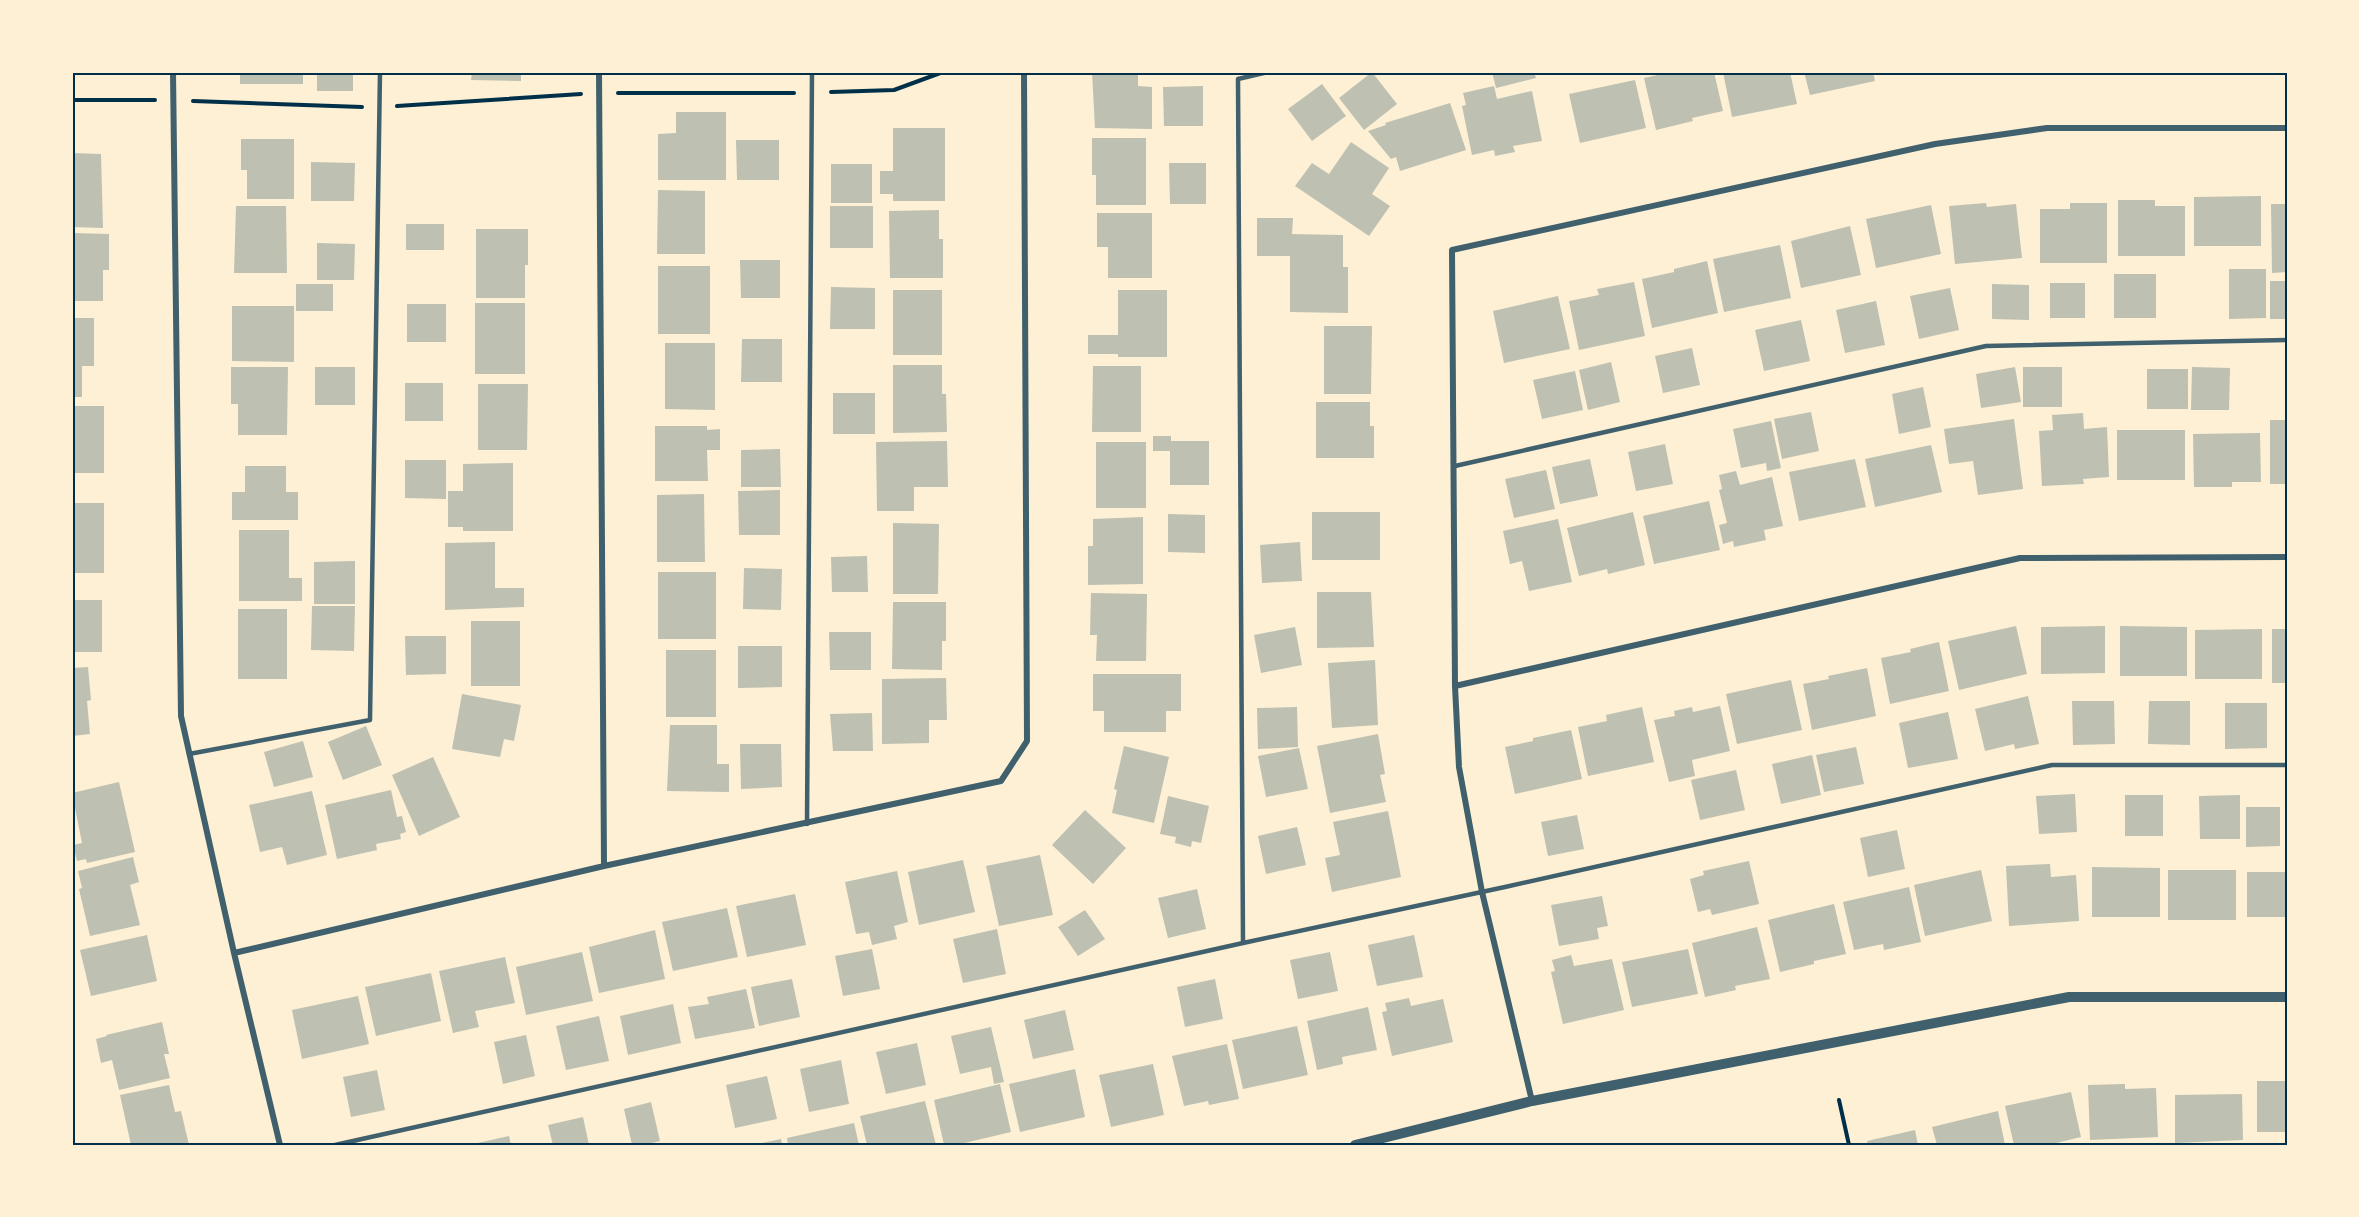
<svg xmlns="http://www.w3.org/2000/svg" width="2359" height="1217" viewBox="0 0 2359 1217" font-family="'Source Sans 3',sans-serif">
  <style>
    .building { fill: #bec0b2 }
    .lines { fill: none; stroke-linecap: round; stroke-linejoin: round }
    .path { stroke: #003049; stroke-width: 4 }
    .service { stroke: #3f606c; stroke-width: 4.5 }
    .minor { stroke: #3f606c; stroke-width: 6 }
    .tertiary { stroke: #3f606c; stroke-width: 10 }
    .neatline { fill: none; stroke: #003049; stroke-width: 2 }
  </style>
  <rect width="100%" height="100%" fill="#fdf0d5"/>
  <path class="building" d="M240,72H303V84H240Z
    M317,72H353V91H317Z
    M472,72H521V81L471,80Z
    M1092,72H1138V86L1152,87V129L1095,128Z
    M1372,72L1397,104L1364,130L1339,98Z
    M1492,72H1534L1536,78L1496,88Z
    M1671,72H1714L1723,111L1692,118L1693,121L1656,130L1644,78Z
    M1723,72H1790L1797,104L1732,117Z
    M1804,72H1873L1875,81L1810,95Z
    M1635,80L1646,128L1580,143L1569,94Z
    M1322,84L1346,116L1312,141L1288,109Z
    M1203,86V126H1164L1163,87Z
    M1494,86L1497,99L1532,91L1542,141L1513,146L1515,152L1495,156L1494,150L1472,155L1462,106L1466,105L1463,93Z
    M1450,103L1466,150L1400,171L1396,157L1391,159L1368,131L1386,125L1385,123Z
    M676,112H726V180H658V134L676,133Z
    M893,128H945V201H893V194H880V171H893Z
    M1092,138H1146V205H1096V175H1092Z
    M241,139H294V199H247V170H241Z
    M736,140H779V180H737Z
    M1351,142L1389,168L1372,194L1390,206L1369,236L1295,186L1312,163L1329,174Z
    M72,153L101,154L103,228L72,227Z
    M311,162L355,163L354,201H311Z
    M1169,163H1206V204H1170Z
    M831,164H872V203H831Z
    M658,190L705,191V254H657Z
    M2261,196V246H2194V197Z
    M2118,200H2155V206H2185V256H2118Z
    M1986,203L1987,207L2016,204L2022,258L1955,264L1949,206Z
    M2070,203H2107V263H2040V209H2070Z
    M2271,204H2287V272L2272,273Z
    M1931,205L1941,254L1876,268L1866,219Z
    M236,206H286L287,273H234Z
    M830,206H873V248H830Z
    M939,210V239H943V278H890L889,211Z
    M1097,213H1152V278H1108V247H1097Z
    M1257,218H1293L1292,234L1343,235V267H1348V313L1290,312V256H1257Z
    M406,224H444V250H406Z
    M1850,226L1861,275L1801,288L1791,241Z
    M476,229H528V265H525V298H476Z
    M72,233L109,234V270H103V301H72Z
    M317,243L355,244L354,280H317Z
    M1780,245L1791,298L1724,312L1713,259Z
    M740,260H780V298H741Z
    M1707,261L1718,313L1652,328L1642,279L1674,272V269Z
    M658,266H710V334H658Z
    M2229,269H2266V318L2229,319Z
    M2114,274H2156V318H2114Z
    M2270,281H2287V319H2270Z
    M1634,282L1645,336L1579,350L1569,301L1599,295L1597,289Z
    M2050,283H2085V318H2050Z
    M296,284H333V311H296Z
    M1992,284L2029,285V320L1992,319Z
    M831,287L875,288V329H830Z
    M1950,288L1959,330L1919,339L1910,296Z
    M893,290H942V355H893Z
    M1118,290H1167V357H1118V354H1088V335H1118Z
    M1558,296L1570,349L1504,363L1493,311Z
    M1876,301L1885,345L1845,353L1836,310Z
    M475,303H525V374H475Z
    M407,304H446V342H407Z
    M232,306H294V362L232,361Z
    M72,318H94V366H82V397H72Z
    M1801,320L1810,361L1764,371L1755,330Z
    M1324,326H1372L1371,394H1324Z
    M742,339H782V382H741Z
    M665,343H715V410L665,409Z
    M1692,348L1700,385L1663,393L1655,356Z
    M1611,362L1620,402L1588,410L1579,370Z
    M893,365H942V394H946L947,432L893,433Z
    M1093,366H1141V432H1092Z
    M231,367H288L287,435H238V404H231Z
    M315,367H355V405H315Z
    M2015,367L2021,402L1981,408L1976,374Z
    M2023,367H2062V407H2023Z
    M2192,367L2230,368L2229,410H2191Z
    M2147,369H2188V409H2147Z
    M1575,371L1583,410L1542,419L1533,380Z
    M405,383H443V421H405Z
    M478,384H528L527,450H478Z
    M1923,387L1931,427L1899,434L1892,394Z
    M833,393H875V434H833Z
    M1316,402H1370V426H1374V458H1316Z
    M72,406H104V473H72Z
    M1811,412L1819,451L1782,459L1774,419Z
    M2083,413L2084,429L2107,427L2109,477L2083,479L2084,484L2042,486L2039,431L2053,430L2052,415Z
    M2014,419L2023,489L1978,495L1973,461L1949,464L1944,429Z
    M2270,420H2287V484H2270Z
    M1771,421L1781,468L1767,471L1766,463L1741,468L1733,429Z
    M655,426H707V430L720,429V450H707L708,481H655Z
    M2117,430H2185V480H2117Z
    M2260,433L2261,482H2232V487H2194L2193,434Z
    M1153,436H1171V441H1209V485H1170V451H1153Z
    M947,441L948,487H914V511H877L876,442Z
    M1096,442H1146V508H1096Z
    M1665,444L1673,484L1636,491L1628,452Z
    M1931,445L1942,492L1875,507L1865,459Z
    M780,449L781,487H741V450Z
    M1590,459L1598,496L1560,504L1552,467Z
    M1855,459L1866,507L1799,521L1789,472Z
    M405,460H446V499L405,498Z
    M513,463V531H463V527H448V491H463V464Z
    M245,466H286V492H298V520H232V492H245Z
    M1546,470L1555,509L1514,518L1505,479Z
    M1736,471L1740,485L1772,477L1783,526L1764,530L1766,540L1734,547L1733,541L1723,544L1719,525L1727,523L1719,490L1722,489L1719,475Z
    M780,490V535H739L738,491Z
    M704,494L705,562H657V495Z
    M1709,501L1720,550L1654,564L1643,516Z
    M72,503H104V573H72Z
    M1312,512H1380V560H1312Z
    M1633,512L1645,565L1608,574L1607,569L1579,576L1567,528Z
    M1168,514L1205,515V553L1168,552Z
    M1143,517V584L1088,585V546H1093V519Z
    M1558,519L1572,582L1529,591L1522,561L1510,564L1503,531Z
    M893,523L939,524L938,594H893Z
    M239,530H289V578H302V601H239Z
    M495,542V588H524V607L445,610V543Z
    M1300,542L1302,581L1262,583L1260,545Z
    M867,556L868,592H832L831,557Z
    M355,561V604H314V562Z
    M744,568L782,569L781,610L743,609Z
    M658,572H716V639H658Z
    M1317,592H1371L1374,647L1317,648Z
    M1091,593L1147,594L1146,661H1096L1097,635H1090Z
    M72,600H102V652H72Z
    M893,602H946V641H942V670L892,669Z
    M312,606H355L354,651L311,650Z
    M238,609H287V679H238Z
    M471,621H520V686H471Z
    M2016,626L2027,674L1959,690L1948,641Z
    M2105,626V673L2041,674V627Z
    M2120,626L2187,627V676H2120Z
    M1295,627L1302,665L1261,673L1254,635Z
    M2262,629V679H2195V630Z
    M2272,629H2287V683H2272Z
    M829,632H871V670H830Z
    M405,636H446V674L406,675Z
    M1939,642L1949,691L1890,704L1881,658L1911,652L1910,649Z
    M738,646H782V687L738,688Z
    M666,650H716V717H666Z
    M1375,660L1378,725L1332,728L1328,663Z
    M88,667L91,700L87,701L90,734L72,736V668Z
    M1867,668L1876,716L1812,730L1803,684L1829,679L1828,676Z
    M1093,674H1181V711H1166V732H1104V711H1093Z
    M946,678L947,720H929V743L882,744V679Z
    M1791,680L1802,730L1737,744L1726,694Z
    M462,694L521,705L514,741L504,739L500,757L452,749Z
    M2028,696L2039,744L2015,749L2014,744L1985,751L1975,709Z
    M2072,701H2114L2115,744L2073,745Z
    M2149,701H2190V745L2148,744Z
    M2225,703H2267V748L2225,749Z
    M1720,706L1730,751L1692,760L1695,776L1669,782L1654,720L1675,716L1674,711L1692,707L1693,712Z
    M1297,707L1298,747L1258,749L1257,708Z
    M1642,707L1654,762L1588,776L1578,727L1607,721L1606,715Z
    M1948,712L1958,759L1908,768L1899,723Z
    M872,713L873,751H833L830,714Z
    M670,725H717V764H729V792L667,791Z
    M366,726L382,765L343,780L328,742Z
    M1571,730L1582,779L1515,794L1505,747L1533,741V738Z
    M1378,734L1385,774L1380,775L1386,802L1330,813L1317,746Z
    M303,741L313,777L274,787L264,752Z
    M740,744H781L782,787L741,789Z
    M1124,746L1169,757L1154,823L1112,813L1117,790L1114,789Z
    M1856,747L1864,784L1824,792L1816,755Z
    M1299,748L1308,789L1266,797L1258,756Z
    M1812,755L1821,795L1781,804L1772,764Z
    M433,757L460,817L419,836L392,775Z
    M1736,770L1745,810L1700,820L1691,780Z
    M119,782L135,852L87,863L86,859L77,861L73,845L82,843L72,793Z
    M391,790L397,817L402,816L406,832L400,834L401,839L376,844L377,850L337,859L325,805Z
    M312,791L327,855L287,865L282,847L260,852L249,805Z
    M2075,794L2077,832L2039,834L2036,796Z
    M2125,795H2163V836H2125Z
    M2240,795V839H2200L2199,796Z
    M1168,796L1209,806L1201,843L1192,841L1191,847L1175,843L1176,837L1160,834Z
    M2246,807H2280V846L2246,847Z
    M1085,810L1126,848L1093,884L1052,845Z
    M1388,811L1401,877L1332,892L1325,858L1340,855L1333,822Z
    M1577,815L1584,849L1548,856L1541,822Z
    M1297,827L1306,865L1266,874L1258,836Z
    M1897,830L1905,869L1868,877L1860,838Z
    M1040,855L1053,915L999,926L986,866Z
    M133,857L139,882L130,885L140,925L90,936L79,889L82,888L78,871Z
    M963,860L975,912L919,925L908,872Z
    M1749,861L1759,904L1712,915L1710,909L1698,912L1690,879L1704,875L1703,871Z
    M2050,864L2051,877L2076,875L2079,921L2009,926L2006,866Z
    M2092,867L2160,868V917H2092Z
    M1981,870L1992,921L1925,936L1914,885Z
    M2168,870H2236V920H2168Z
    M897,871L908,922L894,926L897,939L872,945L869,932L856,934L845,882Z
    M2247,872H2287V917H2247Z
    M1909,887L1921,942L1884,950L1883,944L1854,950L1843,902Z
    M1197,889L1206,929L1168,938L1158,898Z
    M795,894L806,945L747,957L736,906Z
    M1602,896L1608,926L1597,928L1599,939L1559,946L1551,905Z
    M1834,904L1846,954L1814,961V964L1780,972L1768,920Z
    M727,908L738,957L673,971L662,922Z
    M1085,910L1105,939L1078,956L1058,927Z
    M1757,927L1770,979L1735,986L1736,990L1705,997L1692,943Z
    M997,929L1006,974L963,983L953,939Z
    M655,930L665,979L599,993L589,947Z
    M147,935L157,981L91,996L80,950Z
    M1414,935L1423,977L1377,986L1368,945Z
    M872,949L880,989L843,996L835,956Z
    M1688,949L1698,994L1632,1007L1622,962Z
    M582,952L593,1001L526,1015L516,967Z
    M1330,952L1338,991L1298,999L1290,960Z
    M1571,955L1574,966L1612,959L1624,1010L1563,1024L1551,972L1555,971L1552,960Z
    M505,957L515,1003L475,1011L479,1027L453,1033L439,971Z
    M431,973L441,1021L376,1036L365,987Z
    M792,979L800,1017L759,1026L751,987Z
    M1215,979L1223,1019L1185,1027L1177,987Z
    M746,989L755,1028L695,1039L688,1007L709,1004L707,997Z
    M358,996L369,1044L302,1059L292,1010Z
    M1409,998L1411,1006L1443,999L1453,1042L1392,1056L1382,1012L1387,1011L1385,1003Z
    M673,1004L681,1043L628,1055L620,1016Z
    M1368,1007L1377,1050L1342,1057L1343,1064L1317,1070L1307,1021Z
    M1065,1010L1074,1050L1033,1059L1024,1020Z
    M599,1016L609,1061L566,1070L556,1026Z
    M162,1022L169,1054H164L170,1078L119,1090L112,1060L101,1063L96,1039L107,1036L106,1035Z
    M1297,1026L1308,1075L1243,1089L1232,1040Z
    M991,1027L1004,1082L994,1084L991,1067L960,1074L951,1036Z
    M526,1035L535,1076L503,1084L494,1042Z
    M917,1043L926,1085L886,1094L876,1052Z
    M1227,1044L1239,1099L1209,1105L1208,1101L1184,1106L1172,1056Z
    M841,1060L849,1104L809,1112L800,1069Z
    M1153,1064L1164,1115L1111,1127L1099,1075Z
    M1075,1069L1085,1117L1020,1132L1009,1084Z
    M377,1070L385,1110L351,1117L343,1077Z
    M767,1076L777,1119L735,1128L726,1085Z
    M2257,1081H2287V1132H2257Z
    M1000,1084L1011,1132L956,1145H944L934,1100Z
    M2125,1084V1089L2156,1088L2158,1137L2090,1140L2088,1085Z
    M169,1085L175,1112L181,1111L189,1145H131L120,1095Z
    M2071,1092L2081,1137L2048,1145H2014L2005,1106Z
    M2242,1094L2243,1140L2175,1143V1095Z
    M925,1101L936,1145H867L860,1116Z
    M651,1102L660,1141L644,1145H632L624,1109Z
    M1998,1111L2005,1145H1937L1932,1127Z
    M583,1117L589,1145H553L548,1125Z
    M854,1123L859,1145H788L787,1138Z
    M1915,1130L1918,1145H1868L1867,1141Z
    M509,1136L511,1145H474L473,1144Z
    M781,1139L782,1145H757V1144Z"/>
  <g class="lines">
    <path class="path" d="M831,92L894,90L943,72
      M618,93H794
      M72,100H155
      M193,101L362,107
      M397,106L581,94
      M1839,1100L1849,1145"/>
    <path class="service" d="M1268,72L1238,79L1243,943L1505,887L2052,765H2287
      M1455,466L1986,346L2287,340
      M189,754L370,720L380,72
      M807,824L812,72
      M335,1145L1243,943"/>
    <path class="minor" d="M173,72L181,716L234,953L280,1145
      M599,72L604,866
      M1455,686L2020,558L2287,557
      M234,953L604,866L1001,781L1027,741L1024,72
      M1532,1101L1482,892L1459,767L1455,686L1452,250L1935,144L2047,128H2287"/>
    <path class="tertiary" d="M1355,1145L1532,1101L2069,997H2287"/>
  </g>
  <rect width="2359" height="1217" fill="none" stroke="#fdf0d5" stroke-width="147"/>
  <rect x="74" y="74" width="2212" height="1070" class="neatline"/>
</svg>
